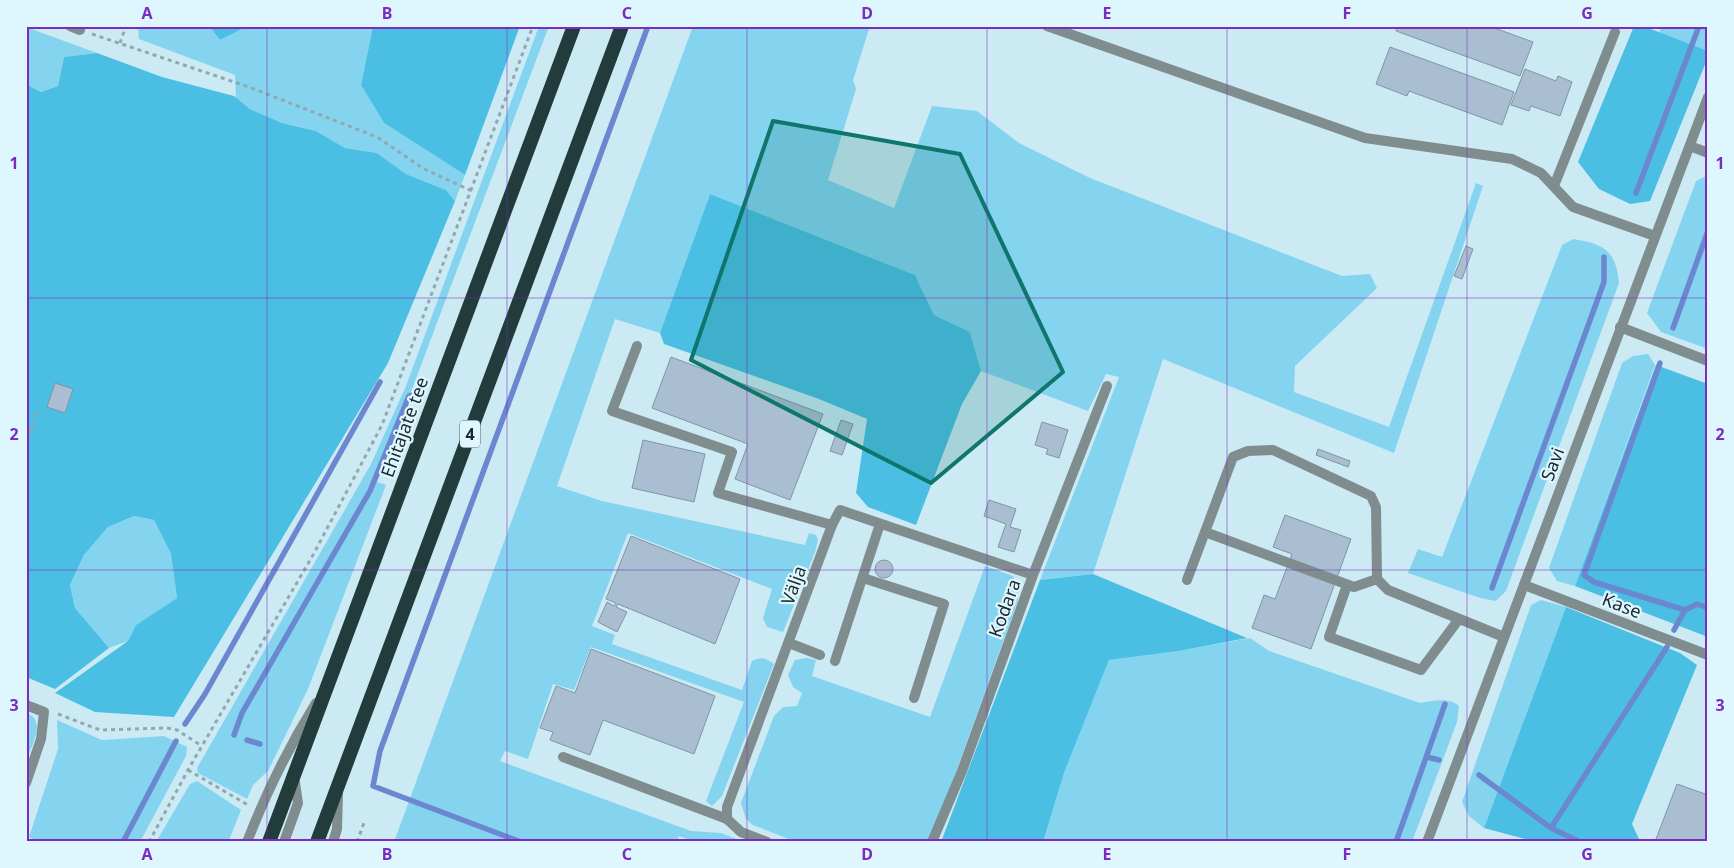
<svg xmlns="http://www.w3.org/2000/svg" width="1734" height="868" viewBox="0 0 1734 868" font-family="'Noto Sans',sans-serif">
  <style>
    .green { fill: #84d4f0 }
    .forest { fill: #4bbfe3 }
    .lines { fill: none; stroke-linecap: round; stroke-linejoin: round }
    .stream { stroke: #6b87d0; stroke-width: 5.5 }
    .building { fill: #a9bed0; stroke: #8094a5 }
    .path { stroke: #90a8b0; stroke-width: 3; stroke-dasharray: 4 4; stroke-linecap: butt }
    .service { stroke: #808d8e; stroke-width: 10 }
    .minor { stroke: #808d8e; stroke-width: 10 }
    .tertiary { stroke: #808d8e; stroke-width: 10 }
    .trunk { stroke: #223c3c; stroke-width: 14 }
    .marked { fill: #0f766e; fill-opacity: 0.2; stroke: #0f766e; stroke-width: 4; stroke-linejoin: round }
    .grid { fill: none; stroke: #7b2cbf; stroke-width: 1; stroke-opacity: 0.55 }
    .labels { text-anchor: middle; dominant-baseline: central; stroke-width: 4.5; stroke-linejoin: round; paint-order: stroke }
    .shield { fill: #def6fe; stroke: #56656a; stroke-width: 1 }
    .shield-label { font-size: 16px; font-weight: bold; fill: #1c272b }
    .street-label { font-size: 18px; fill: #1c272b; stroke: #def6fe }
    .neatline { fill: none; stroke: #7b2cbf; stroke-width: 2 }
    .grid-label { font-size: 16px; text-anchor: middle; font-weight: bold; fill: #7b2cbf }
  </style>
  <rect width="100%" height="100%" fill="#cceaf4"/>
  <path class="green" d="M138,26H209L220,40L248,26H373L361,85L384,123L465,175L455,201L446,190L406,174L377,153L345,148L316,131L282,123L250,109L236,98L235,75L139,39Z
    M539,26H549L377,482L386,485L308,689L268,771L253,785L247,799L198,773L197,768L371,464L406,386Z
    M693,26H870L853,80L856,89L828,180L894,208L932,106L977,111L1019,143L1090,178L1342,276L1370,274L1377,288L1295,366L1294,392L1389,427L1476,183L1483,186L1394,453L1163,359L1093,574L1040,580L1119,377L1106,374L1088,411L981,371L970,332L934,315L915,275L710,194L660,333L615,319L557,486L602,501L805,545L809,533L816,535L818,540L815,552L783,632L767,627L763,618L772,589L628,533L592,626L615,635L612,644L742,690L752,661C761,656 766,658 774,664L722,796L712,806L706,801L744,702L591,647L574,690L553,684L528,759L505,751L500,761L691,831L721,833L744,842H695L679,836L677,842H394Z
    M1661,26H1708V51L1659,33Z
    M26,27L97,53L64,57L58,86L41,92L26,84Z
    M1708,175V349L1661,332L1647,313L1696,181Z
    M1573,239C1605,244 1616,251 1619,283L1506,591L1496,601L1480,598L1408,573L1418,549L1442,557L1562,245Z
    M1648,354L1655,365L1575,586L1557,581L1549,568L1622,363L1633,356Z
    M134,516L154,520L171,554L177,598L136,625L128,641L109,648L75,608L70,585L84,555L108,527Z
    M985,566L1013,576L1017,584L1018,600L956,772L928,842H796L753,825L746,819L741,803L774,716L783,707L797,706L802,693L793,687L788,675L795,660L807,658L816,660L812,676L930,717Z
    M1541,600L1566,607L1484,828L1469,816L1462,802L1531,605Z
    M1250,638L1269,651L1420,703C1432,701 1449,697 1459,706L1457,722L1412,842H1043L1064,773L1109,660L1179,651Z
    M26,713C47,720 32,744 27,759Z
    M57,720L102,740L164,736L187,747L186,756L140,842H38L29,837L58,749Z
    M197,781L241,810L229,840L231,842H156L190,784Z"/>
  <path class="forest" d="M209,26H248L220,40Z
    M373,26H520L465,175L384,123L361,85Z
    M1634,26H1643L1708,51V57L1650,201L1630,204L1599,189L1578,162Z
    M97,53L162,77L234,96L250,109L282,123L316,131L345,148L377,153L406,174L446,190L455,201L388,363L174,717L95,712L55,693L128,641L136,625L177,598L171,554L154,520L134,516L108,527L84,555L70,585L75,608L109,648L55,689L26,677V84L41,92L58,86L64,57Z
    M710,194L915,275L934,315L970,332L981,371L962,404L916,525L868,507L856,493L867,419L819,399L664,344L660,333Z
    M1656,365L1708,384V637L1575,586Z
    M1093,574L1247,638L1179,651L1109,660L1064,773L1043,842H941L1040,580Z
    M1566,607L1680,653L1697,665L1632,824L1639,839L1645,842H1536L1484,828Z"/>
  <g class="lines">
    <path class="stream" d="M1636,193L1699,26
      M1673,328L1708,231
      M1660,363L1584,575L1594,582L1685,610
      M1492,588L1604,282V257
      M1674,630L1685,610L1697,604L1708,608
      M185,724L205,694L380,382
      M234,735L242,713L370,491L409,396L412,395
      M247,740L260,744
      M1427,757L1439,760
      M1479,775L1551,828L1667,647
      M1551,828L1580,842
      M123,842L176,741
      M521,842L373,786L380,751L648,26
      M1396,842L1445,704"/>
  </g>
  <path class="building" d="M1397,26H1489L1533,42L1520,76L1396,31Z
    M1390,47L1514,92L1502,125L1409,91L1407,96L1376,84Z
    M1525,69L1556,81L1558,76L1572,82L1560,116L1531,106L1529,111L1511,105Z
    M1466,246L1473,249L1462,279L1454,276Z
    M671,357L823,414L790,500L735,479L748,444L652,408Z
    M55,383L73,389L65,413L47,407Z
    M841,420L853,424L842,455L830,451Z
    M1042,422L1068,430L1059,458L1046,454L1048,449L1035,445Z
    M643,440L705,454L694,502L632,488Z
    M1318,449L1350,461L1348,467L1316,455Z
    M989,500L1016,509L1010,527L1021,530L1014,552L998,547L1006,524L984,516Z
    M1285,515L1351,539L1311,649L1252,628L1264,595L1275,599L1292,554L1273,547Z
    M631,536L740,579L715,644L618,604L616,607L627,612L617,632L598,622L607,602L614,606L616,603L606,599Z
    M875 569a9 9 0 1 1 18 0a9 9 0 1 1-18 0Z
    M591,649L715,696L694,754L603,720L590,755L550,740L553,732L540,728L556,686L575,693Z
    M1677,784L1708,795V842H1663L1656,839Z"/>
  <g class="lines">
    <path class="path" d="M92,34L249,87L377,137L424,169L472,191
      M120,43L126,26
      M26,447L37,412
      M58,714L100,730L167,728L177,730L202,746
      M188,770L248,805
      M149,842L188,770L313,555L382,425L533,26
      M357,842L365,820"/>
    <path class="service" d="M1047,26L1365,138L1512,159L1541,173L1573,207L1655,236
      M1690,146L1708,153
      M1554,186L1615,32
      M1620,327L1708,361
      M637,346L612,411L732,452L718,493L832,525
      M1205,532L1354,587L1377,579
      M863,578L944,604L914,698
      M1187,580L1233,457L1248,451L1273,450L1371,496L1376,507L1377,579L1388,590L1504,637
      M1347,585L1329,637L1421,670L1459,619
      M789,643L820,655
      M835,661L880,524
      M563,757L727,819
      M247,842C266,793 288,748 316,703
      M333,842L337,829L338,793"/>
    <path class="minor" d="M70,26L80,30
      M1524,585L1708,655
      M26,705L44,712L41,739L26,783
      M767,842L741,832L727,819V807L832,525L840,510L1033,575
      M932,842L962,771L1033,575L1107,386"/>
    <path class="tertiary" d="M284,842L298,803L294,776
      M1427,842L1708,97"/>
    <path class="trunk" d="M269,842L574,26
      M317,842L622,26"/>
  </g>
  <path class="marked" d="M773,121L960,154L1063,372L931,483L691,360Z"/>
  <path class="grid" d="M267,26V842M507,26V842M747,26V842M987,26V842M1227,26V842M1467,26V842M26,298H1708M26,570H1708"/>
  <g class="labels">
    <rect class="shield" x="460" y="420.5" width="20" height="27" rx="4"/>
    <g class="shield-label">
      <text x="470" y="434">4</text>
    </g>
    <g class="street-label">
      <text transform="translate(404 427) rotate(-70)">Ehitajate tee</text>
      <text transform="translate(1552 464) rotate(-69)">Savi</text>
      <text transform="translate(793 585) rotate(-70)">Välja</text>
      <text transform="translate(1622 605) rotate(21)">Kase</text>
      <text transform="translate(1004 608) rotate(-70)">Kodara</text>
    </g>
  </g>
  <rect width="1734" height="868" fill="none" stroke="#def6fe" stroke-width="55"/>
  <rect x="28" y="28" width="1678" height="812" class="neatline"/>
  <g class="grid-label">
    <text x="147" y="19">A</text>
    <text x="387" y="19">B</text>
    <text x="627" y="19">C</text>
    <text x="867" y="19">D</text>
    <text x="1107" y="19">E</text>
    <text x="1347" y="19">F</text>
    <text x="1587" y="19">G</text>
    <text x="14" y="169">1</text>
    <text x="1720" y="169">1</text>
    <text x="14" y="440">2</text>
    <text x="1720" y="440">2</text>
    <text x="14" y="711">3</text>
    <text x="1720" y="711">3</text>
    <text x="147" y="860">A</text>
    <text x="387" y="860">B</text>
    <text x="627" y="860">C</text>
    <text x="867" y="860">D</text>
    <text x="1107" y="860">E</text>
    <text x="1347" y="860">F</text>
    <text x="1587" y="860">G</text>
  </g>
</svg>
